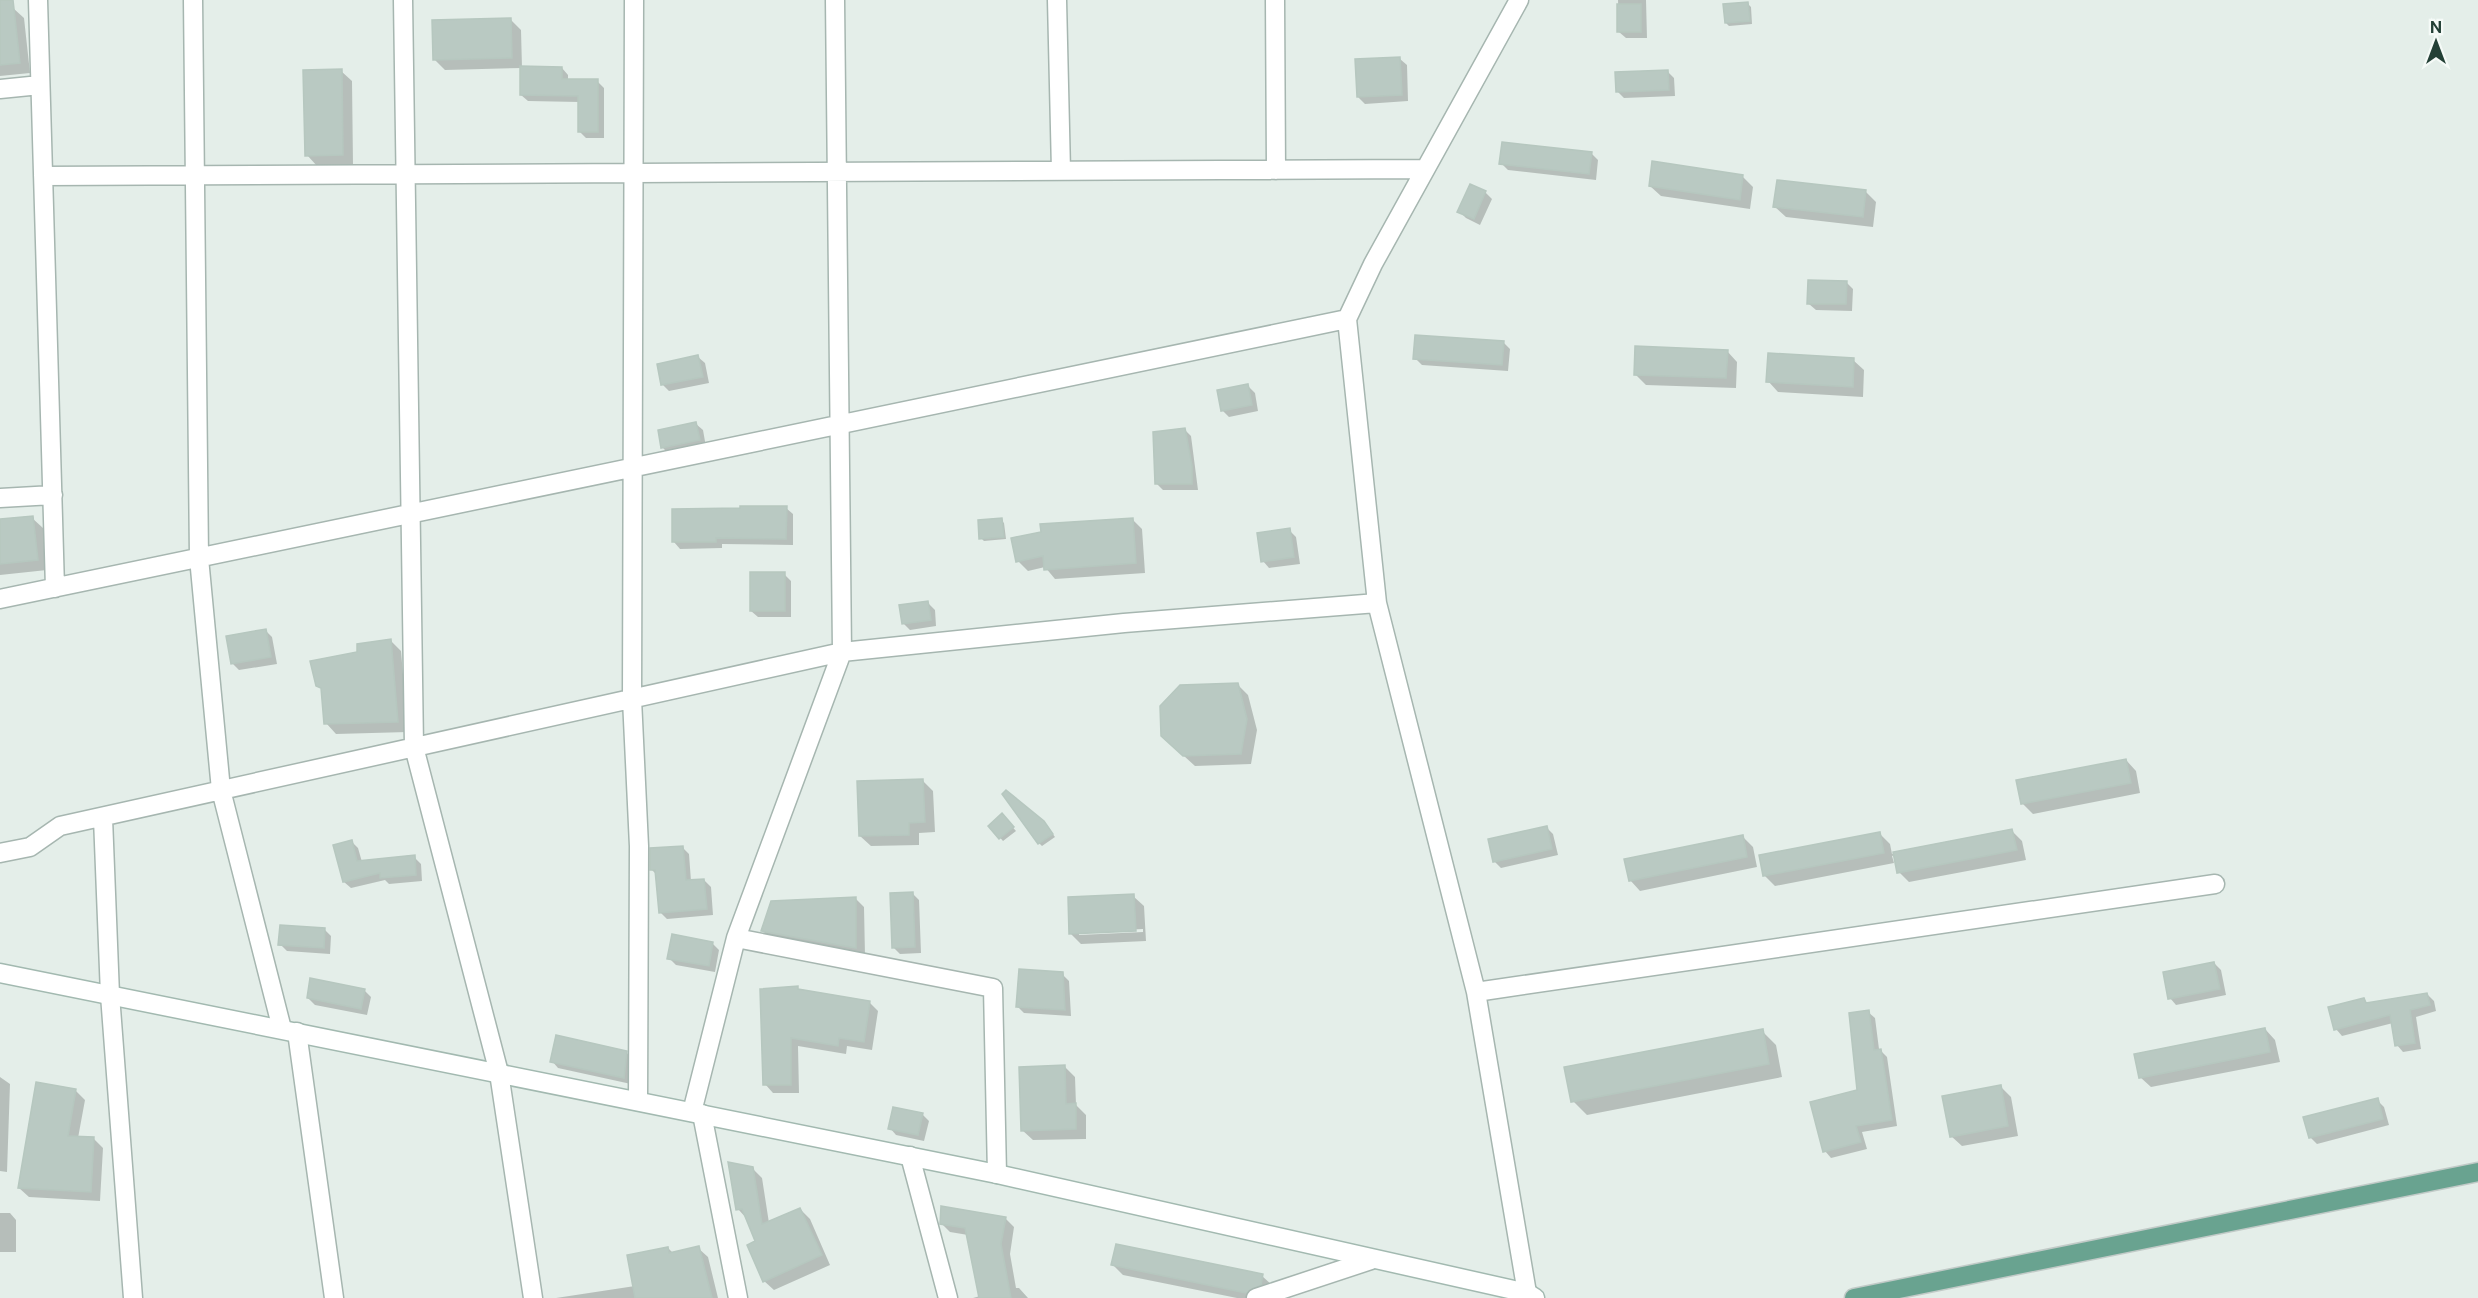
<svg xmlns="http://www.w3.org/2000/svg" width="2478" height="1298" viewBox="0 0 2478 1298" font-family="'Public Sans',sans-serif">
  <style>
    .shadow { fill: #0003; fill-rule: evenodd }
    .building { fill: #b9c9c2; stroke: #b6c7bf; stroke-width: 1.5 }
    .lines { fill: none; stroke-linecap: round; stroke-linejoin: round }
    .street-casing { stroke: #a6b6b0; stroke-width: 21 }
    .secondary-casing { stroke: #a2b9b0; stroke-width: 21 }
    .primary-casing { stroke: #c1cac7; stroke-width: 21 }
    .street { stroke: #fff; stroke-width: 18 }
    .secondary { stroke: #fff; stroke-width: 18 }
    .primary { stroke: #69a390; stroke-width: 18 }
  </style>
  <rect width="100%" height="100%" fill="#e4eee9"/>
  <path class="shadow" d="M1618,0H1646L1647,38H1626L1619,32Z
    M1748,4L1751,7L1752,24L1729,26L1726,23Z
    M13,8L24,18L30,73L0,76V9Z
    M511,20L521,30L522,68H562L568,75V81H597L604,88V138H586L579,131V102L528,101L521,95L522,68L445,70L435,60Z
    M1400,59L1407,65L1408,101L1365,104L1358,97Z
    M341,71L352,81L353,165L317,166L307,155Z
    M1667,71L1674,78L1675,96L1624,98L1617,91Z
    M1591,153L1598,160L1596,180L1508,170L1501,163Z
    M1742,176L1753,187L1750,209L1661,196L1650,186Z
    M1865,191L1876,202L1873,227L1786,217L1775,207Z
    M1485,192L1492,199L1480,225L1466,218L1459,211Z
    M1846,282L1853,289L1852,311L1816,310L1809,304Z
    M1503,342L1510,349L1508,371L1422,365L1415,358Z
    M1727,351L1737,362L1736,388L1646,385L1635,374Z
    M698,357L705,363L709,383L669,391L663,385Z
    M1853,360L1864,370L1863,397L1778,392L1768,381Z
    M1248,386L1255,393L1258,411L1229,417L1222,410Z
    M696,424L703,430L706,447L669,454L663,448Z
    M1184,429L1191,436L1198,490H1163L1157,484Z
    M786,508L793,514V545L722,544V548L680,549L674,542Z
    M32,518L43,528L47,570L0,575V521Z
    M1132,519L1142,529L1145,573L1055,579L1045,567L1028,571L1018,561Z
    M1001,520L1004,523L1006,539L984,541L981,538Z
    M1289,530L1296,537L1300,564L1269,568L1263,561Z
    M784,574L791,581V617H758L751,611Z
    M928,603L935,610L936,626L910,630L903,623Z
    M265,630L272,637L277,664L239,670L233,664Z
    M391,641L401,651L408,732L336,734L326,723L323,690L318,685L358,653Z
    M1237,684L1248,695L1257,730L1251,764L1195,766L1173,746Z
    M2126,760L2136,771L2140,793L2033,814L2022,803Z
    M923,781L933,791L935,832L919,833V845L871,846L860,836Z
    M1002,815L1016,831L1003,841L990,826Z
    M1046,825L1055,837L1042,846L1039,843Z
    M1547,828L1553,834L1558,855L1501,868L1494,861Z
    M2012,831L2022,841L2026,860L1909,882L1899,872L1895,855L1892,856L1894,863L1775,886L1764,875L1879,833L1890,844L1892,854Z
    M1742,836L1753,847L1757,867L1640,891L1630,880Z
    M351,841L358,848L362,862L414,857L421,864L422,881L389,884L385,880L351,888L344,882Z
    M682,847L689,854L691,881L704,880L711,887L713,915L667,919L661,913L657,875L652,870Z
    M913,894L919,900L921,953L900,954L893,947Z
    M1133,896L1144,906L1146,941L1081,944L1071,934ZM1143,929V932L1079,935V932Z
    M855,898L864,907L865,956L772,940L763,931Z
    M325,930L331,936L330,954L287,951L280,944Z
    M712,943L719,950L715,972L676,965L669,958Z
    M2214,963L2221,970L2226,995L2176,1005L2170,998Z
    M1062,974L1069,981L1071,1016L1024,1013L1018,1007Z
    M797,988L800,991L870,1003L878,1011L872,1050L847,1046L846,1054L798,1046L799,1093H773L765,1084Z
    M364,990L371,997L367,1015L315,1005L308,998Z
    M2427,994L2434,1001L2436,1011L2416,1017L2421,1049L2403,1052L2397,1045L2393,1023L2342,1036L2336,1029L2364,999L2368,1004Z
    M1868,1012L1875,1018L1879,1049L1887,1057L1897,1126L1862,1132L1867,1149L1831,1158L1825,1151L1859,1091Z
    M2265,1029L2275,1040L2280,1062L2151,1087L2140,1077Z
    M1762,1031L1776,1045L1782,1077L1587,1115L1573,1101Z
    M626,1052L633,1059L631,1084L558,1068L552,1061Z
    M1065,1067L1075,1077L1076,1105L1086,1115V1139L1033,1140L1022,1130Z
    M0,1077L10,1084L7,1172L0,1171Z
    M2000,1086L2011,1097L2018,1136L1962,1146L1951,1136Z
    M75,1090L85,1100L78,1138L94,1139L103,1148L100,1201L29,1197L19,1188Z
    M2377,1100L2384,1107L2389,1125L2317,1144L2310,1137Z
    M922,1114L929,1121L924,1141L896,1135L890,1128Z
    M752,1168L762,1178L769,1223L800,1209L810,1219L830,1265L774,1290L764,1281L757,1242L748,1220L738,1209Z
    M0,1213H10L16,1220V1252H0Z
    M1005,1218L1014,1227L1010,1254L1016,1288H1019L1028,1298H973L980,1296L968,1235L950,1232L941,1223Z
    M668,1248L673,1253L698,1248L708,1257L718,1298H556L635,1286Z
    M1113,1265L1262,1276L1273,1286L1265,1298H1237L1123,1275Z"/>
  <path class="building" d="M0,0H13L20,63L0,65Z
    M1748,2L1750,21L1725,23L1723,4Z
    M1617,4H1641V32H1617Z
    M511,18L512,58L433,60L432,20Z
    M1400,57L1402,95L1357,97L1355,59Z
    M520,66L562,67V79H598V132H578V96L520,95Z
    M342,69L343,155L305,156L303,70Z
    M1668,70L1669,90L1616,92L1615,72Z
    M1502,142L1592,152L1589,174L1499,164Z
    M1652,161L1743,175L1740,200L1649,186Z
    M1777,180L1866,190L1863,217L1773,207Z
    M1470,184L1486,191L1474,219L1457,212Z
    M1808,280L1847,281L1846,304H1807Z
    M1415,335L1504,341L1502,365L1413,359Z
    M1635,346L1728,350L1726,378L1634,375Z
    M1768,353L1854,358L1853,387L1766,382Z
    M698,355L703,377L661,385L657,364Z
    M1248,384L1252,405L1221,411L1217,390Z
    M696,422L700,440L661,448L658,430Z
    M1185,428L1192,466V484H1155L1153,432Z
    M740,506H787L786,539L716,538V542H672V509L740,508Z
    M33,516L38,560L0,564V519Z
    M1002,518L1004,537L979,539L978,520Z
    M1133,518L1136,563L1044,570L1043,556L1016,562L1011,538L1041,532L1040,524Z
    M1290,528L1294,557L1261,562L1257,533Z
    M750,572H785V611H750Z
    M928,601L931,620L902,624L899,605Z
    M266,629L271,657L231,664L226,636Z
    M391,639L398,722L324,724L321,688L316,686L310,661L357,652V644Z
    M1238,683L1247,719L1241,754L1183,756L1161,736L1160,706L1180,685Z
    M2126,759L2131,783L2021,804L2016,780Z
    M923,779L925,822L909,823V835L859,836L857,781Z
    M1006,790L1044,821L1053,834L1038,844L1002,794Z
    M1002,813L1014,827L999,839L988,826Z
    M1547,826L1552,849L1493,862L1488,839Z
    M2012,829L2017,850L1897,873L1893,852Z
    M1880,832L1884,853L1763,876L1759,855Z
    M1743,835L1747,857L1629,881L1624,859Z
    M352,840L357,861L415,855L416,875L380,878V873L343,882L333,845Z
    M683,846L686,880L704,879L707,909L659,913L655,870H650V848Z
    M913,892L915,947L892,948L890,893Z
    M1134,894L1136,931L1069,934L1068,897Z
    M856,897V948L761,931L771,901Z
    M280,925L325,928L324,948L278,945Z
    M672,934L713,942L709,966L667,959Z
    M2214,962L2220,989L2168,999L2163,972Z
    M1019,969L1063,972L1065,1010L1016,1007Z
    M310,978L365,989L361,1009L307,998Z
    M798,986V989L870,1001L864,1042L839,1038L838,1046L791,1038V1085H763L760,989Z
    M2427,993L2430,1005L2410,1010L2415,1043L2395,1046L2390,1015L2334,1030L2328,1007L2364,998L2366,1003Z
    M1869,1010L1874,1050L1881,1049L1892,1120L1856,1126L1861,1142L1823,1152L1810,1102L1857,1090L1849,1013Z
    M2265,1028L2270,1052L2139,1078L2134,1054Z
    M1763,1029L1769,1064L1571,1102L1564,1067Z
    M556,1035L627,1051L624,1078L550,1062Z
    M1065,1065L1066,1104L1076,1103V1129L1021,1131L1019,1067Z
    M36,1082L76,1089L68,1136L94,1137L91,1192L18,1188Z
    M2001,1085L2008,1126L1950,1137L1942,1096Z
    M2378,1098L2383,1119L2309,1138L2303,1117Z
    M893,1107L923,1113L918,1135L888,1129Z
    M728,1162L753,1167L762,1224L800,1208L822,1255L763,1282L747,1245L755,1241L742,1209L736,1210Z
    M941,1206L1006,1217L1001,1244L1011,1298H979L965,1228L940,1224Z
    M1116,1244L1263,1274L1261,1285L1246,1293L1111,1265Z
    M699,1246L712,1298H635L627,1255L668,1247L669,1253Z"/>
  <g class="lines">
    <g class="street-casing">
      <path id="street" d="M38,0L55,588
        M193,0L199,558L221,790L282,1029
        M403,0L414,747L499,1073L533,1298
        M634,0L632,699L639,846L638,1101
        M1057,0L1061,171
        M1275,0L1276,170
        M0,89L40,85
        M43,176L1425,169
        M0,498L53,495
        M0,599L1347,319
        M1377,603L1476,992L1527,1293
        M103,818L110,995L133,1298
        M0,853L30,847L60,826L842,652L1124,623L1377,603L1347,319L1373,264L1519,0
        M736,938L993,988L997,1174
        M1476,992L2215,884
        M297,1032L334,1298
        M692,1112L736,938L842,652L835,0
        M702,1114L738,1298
        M910,1156L948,1298
        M1256,1298L1371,1260"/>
    </g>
    <g class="secondary-casing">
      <path id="secondary" d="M0,973L997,1174L1527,1293L1535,1298"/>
    </g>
    <g class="primary-casing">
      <path id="primary" d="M1854,1298L2478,1172"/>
    </g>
    <use href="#street" class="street"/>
    <use href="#secondary" class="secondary"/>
    <use href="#primary" class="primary"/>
  </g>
  <g transform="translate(2436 42)" stroke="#f5faf7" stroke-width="4.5" paint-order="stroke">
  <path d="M0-4.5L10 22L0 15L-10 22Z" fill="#234036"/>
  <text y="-9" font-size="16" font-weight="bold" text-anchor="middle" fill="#234036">N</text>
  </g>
</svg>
